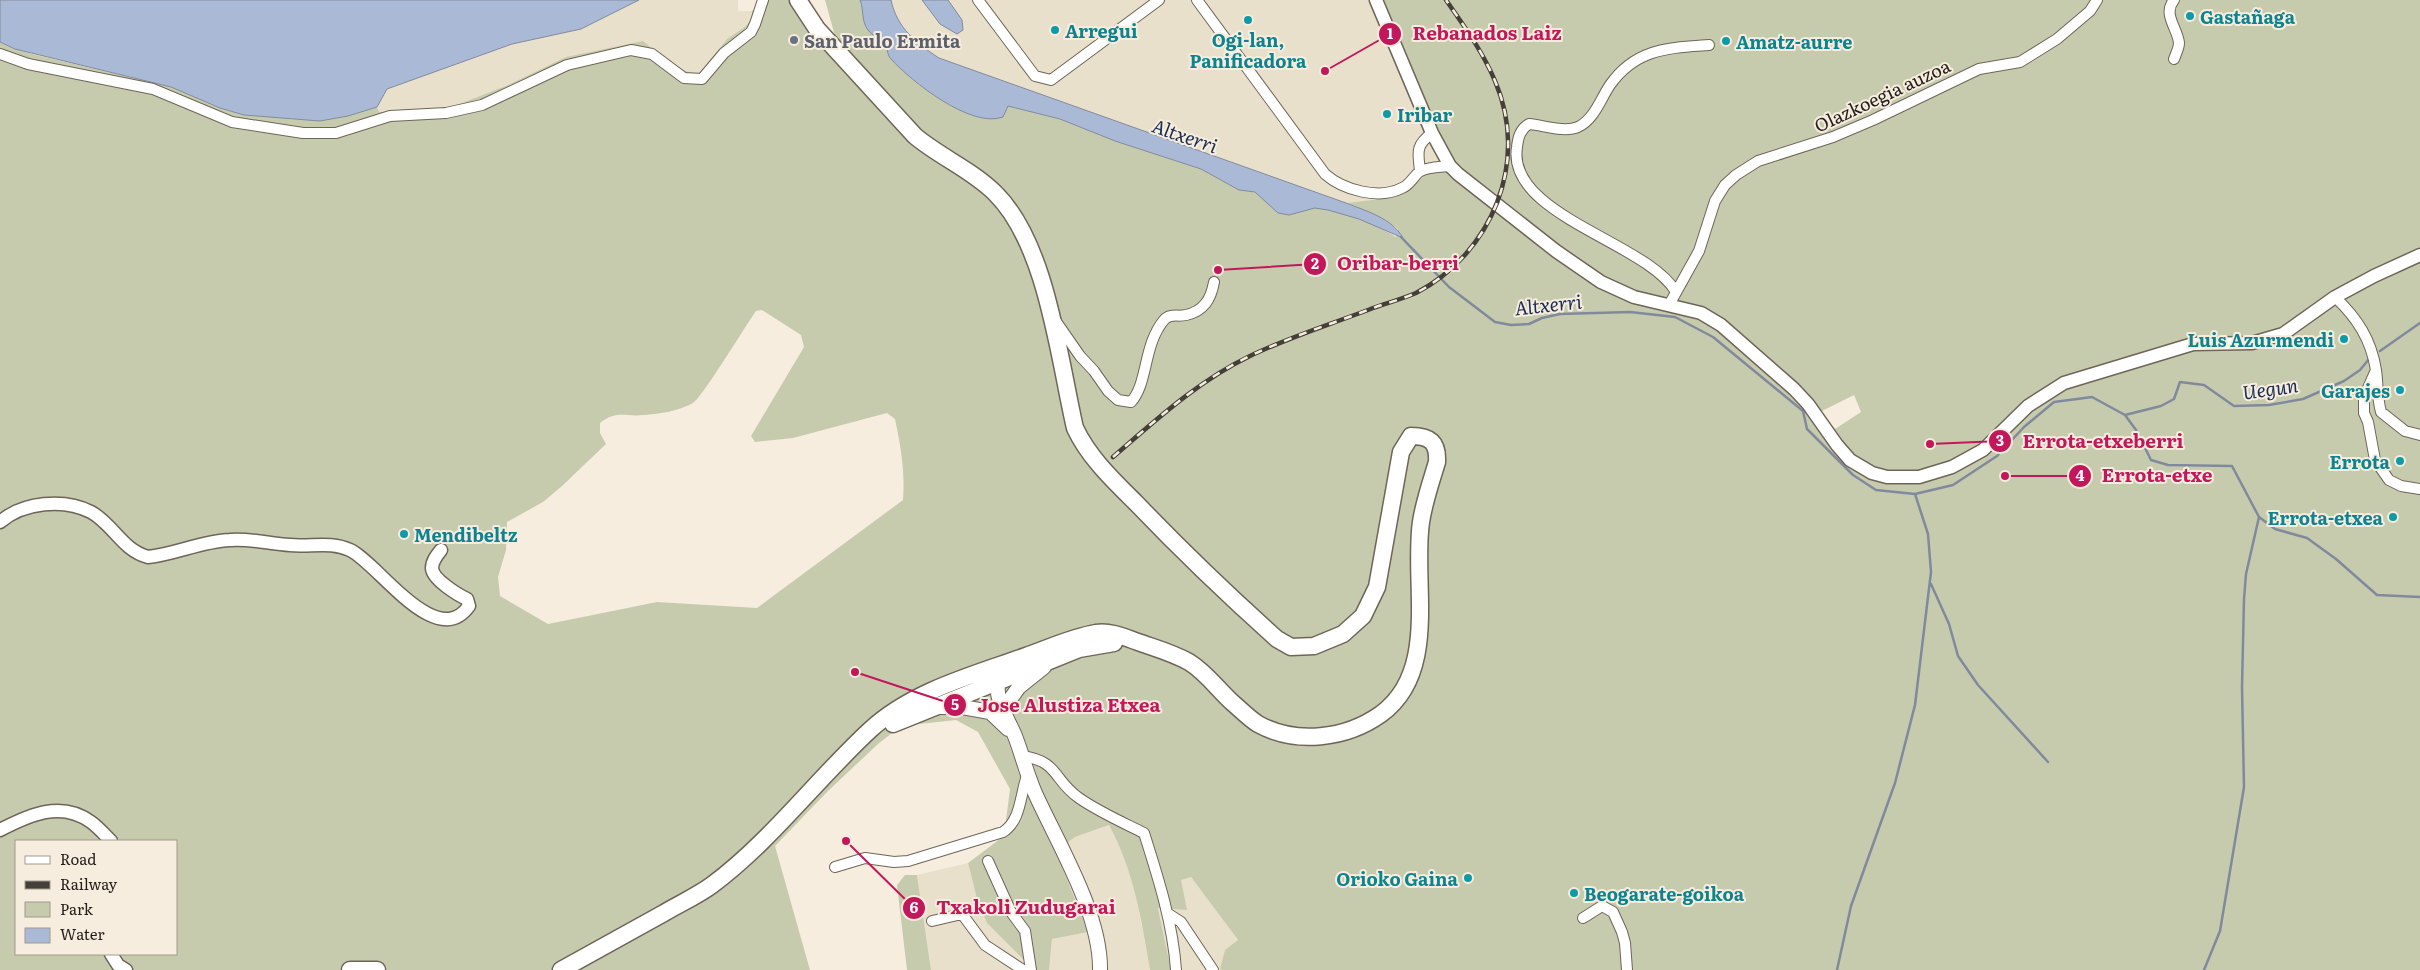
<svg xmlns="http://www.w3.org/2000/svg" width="2420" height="970" viewBox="0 0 2420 970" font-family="Literata,serif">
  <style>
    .industrial { fill: #e9e0cb }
    .green { fill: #c7cbae; fill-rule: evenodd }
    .water { fill: #aab9d6; stroke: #818a9d }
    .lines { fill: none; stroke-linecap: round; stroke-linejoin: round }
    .stream { stroke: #818a9d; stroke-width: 2.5 }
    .minor-casing { stroke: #6e6558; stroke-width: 12 }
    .tertiary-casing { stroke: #6e6558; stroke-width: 15 }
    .secondary-casing { stroke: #6e6558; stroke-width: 16 }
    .trunk-casing { stroke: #6e6558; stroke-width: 19 }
    .minor { stroke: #fff; stroke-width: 10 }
    .tertiary { stroke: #fff; stroke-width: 12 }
    .secondary { stroke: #fff; stroke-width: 14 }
    .trunk { stroke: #fff; stroke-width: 16 }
    .rail-casing { stroke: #443f39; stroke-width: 4.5 }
    .rail { stroke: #f7edde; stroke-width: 2.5; stroke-dasharray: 8; stroke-linecap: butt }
    .culture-dot { fill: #0f9aa8; stroke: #f7edde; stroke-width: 2 }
    .worship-dot { fill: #6b7280; stroke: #f7edde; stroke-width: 2 }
    .labels { text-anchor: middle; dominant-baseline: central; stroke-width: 4; stroke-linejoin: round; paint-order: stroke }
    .culture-label { font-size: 18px; font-weight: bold; fill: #0d838f; stroke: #f7edde; text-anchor: start }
    .worship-label { font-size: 18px; font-weight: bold; fill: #5b616d; stroke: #f7edde; text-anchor: start }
    .street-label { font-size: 18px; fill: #221e19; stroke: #f7edde }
    .water-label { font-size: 19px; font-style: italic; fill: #192c53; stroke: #f7edde }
    .leader { fill: none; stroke: #c2185b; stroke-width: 2 }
    .callout-dot { fill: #c2185b; stroke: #f7edde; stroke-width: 2 }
    .mark-label { font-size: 15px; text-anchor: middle; font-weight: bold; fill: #fff }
    .callout-label { font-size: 19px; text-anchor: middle; font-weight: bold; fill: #c2185b; stroke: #f7edde; stroke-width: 4; stroke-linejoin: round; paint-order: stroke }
  </style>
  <rect width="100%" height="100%" fill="#f7edde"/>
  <path class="industrial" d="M639,0H738V11H752V18L746,26L727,39L699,73H688L676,68L508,85L449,108L378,112L377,107L387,89L512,44L581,29Z
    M891,0H1371L1437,152L1439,164L1435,172L1397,197L1346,203L939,58L913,41L898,22Z
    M1109,825L1123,851L1134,885L1150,970H1049L1052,939L1087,932L1055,852L1075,837Z
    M968,863L976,895L1026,962L1025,970H931L917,875Z
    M1191,877L1238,940L1220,968L1222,970H1171L1158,907L1176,909L1181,879Z"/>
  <path class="green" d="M766,0H790L835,36L825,0H866C875,18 887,51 899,65C928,100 962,105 1003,116L1008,105L1060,119L1115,141L1201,169L1239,190L1255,192L1275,208L1289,215C1297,213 1307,208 1316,208C1336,206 1379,226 1396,237L1398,229L1385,220L1346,203L1397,197L1425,176L1435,172L1439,164L1437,152L1371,0H2420V970H1222L1220,969L1225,950L1238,940L1191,877L1181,880L1187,910L1158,908L1171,970H1150C1141,918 1134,871 1109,825L1075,837L1056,852L1088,932L1052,939L1049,970H1025L1026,962L987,923L976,895L968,863L1004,836L1010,789L978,732L956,720L901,726L878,744L828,791L775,846L810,970H0V42L15,49L32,54L171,87L220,108L244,115L320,121L348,116L377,107L379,112L449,108L508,85L566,57L643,41C661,56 676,73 699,73L727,39L746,26L752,18V11ZM762,310L801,335L804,347L751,436L755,442L793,438L887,413L895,419C901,448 905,470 903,500L757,608L657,602L548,624L500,596L498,577L506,550L507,522L543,502L562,486L606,444L600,433V423C617,410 625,417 644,415C660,414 679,411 693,403C702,398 746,325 756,311ZM1854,395L1861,412L1835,429L1820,412ZM16,841H176V954H16Z
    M905,875H917L931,970H907L897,885Z"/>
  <path class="water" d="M0,0H639L581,29L512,44L387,89L377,107L348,116L320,121L244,115L220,108L171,87L15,49L0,42Z
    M860,0H891C897,28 916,43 939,58L1346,203C1366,211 1392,218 1403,238L1359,219L1328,210L1315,208L1289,215L1278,213L1255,192L1239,190L1201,169L1115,141L1060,119L1008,106L1003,117C971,129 911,81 891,59C887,55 888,49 885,45C881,38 872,36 868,30C861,21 864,9 860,0Z
    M922,0H948L962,20L963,30L957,34L940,24Z"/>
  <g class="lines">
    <path class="stream" d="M1401,237L1449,287L1495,322L1511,325L1529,324L1542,318L1560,314L1630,312L1675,317L1713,337L1803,411L1807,429L1853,475L1876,490L1915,494L1953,485L1997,456L2024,427L2054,402L2092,397L2125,415L2136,430L2151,460L2168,465L2232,466L2259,517L2275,529L2307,538L2336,559L2377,595L2420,597
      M2380,351L2420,323
      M2125,415L2161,406L2174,399L2180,382L2204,385L2234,406L2269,405L2303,399L2344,381L2360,370L2369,359
      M1931,584L1949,624L1958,656L1978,685L2048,762
      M1837,970L1851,906L1895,783L1915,705L1931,572L1928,534L1915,494
      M2204,970L2220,931L2244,787L2242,687L2244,599L2246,574L2259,517"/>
    <g class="minor-casing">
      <path id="minor" d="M978,0L1035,76L1051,80L1159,0
        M1197,0L1325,174C1343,190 1379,200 1402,188C1410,185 1413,177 1419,172C1426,167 1442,167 1450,166
        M0,54L28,64L153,89L232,122L303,133H336L390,116L446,113L482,105L567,65L631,50L652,54L684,78L702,79L724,53L751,32L755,24L763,0
        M2174,59C2176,54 2179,48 2179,43C2178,29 2162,14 2174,0
        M1420,171C1418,152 1415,146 1432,133
        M1676,292C1647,242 1506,215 1517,147C1518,138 1520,129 1529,124C1543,125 1564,133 1578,127C1594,120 1601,98 1610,85C1636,48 1669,48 1709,45
        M2335,297C2357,318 2371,339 2376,370C2378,384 2377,398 2381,412L2405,431L2420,435
        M1669,305L1699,251L1715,201L1725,185L1736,175L1758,161L1833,137L1873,120L1979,69L2020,62L2057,39L2090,11L2097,0
        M1055,320L1080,356L1094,371L1108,391L1118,400L1131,402C1148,384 1143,345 1164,320C1170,313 1177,317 1186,315C1204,311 1211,299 1214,282
        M2376,370L2364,397V413L2368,422L2375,460L2389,480L2401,486L2420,489
        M1022,756C1059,761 1053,780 1079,798C1099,812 1122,822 1144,833C1158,877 1173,924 1176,970
        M988,861L1011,912L1025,931L1031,970
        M835,867L865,858L894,862L908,861L1003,832C1022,820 1020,792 1028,773
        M1167,913L1181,922L1213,970
        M1583,918L1602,906L1613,912L1622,932L1625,943L1627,970
        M932,921L962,914L985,945L1023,970"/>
    </g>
    <g class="tertiary-casing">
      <path id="tertiary" d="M1376,0L1432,133L1450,166L1458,174L1556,251L1601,282L1634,297L1701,313L1721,325L1794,389L1808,404L1837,445L1850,460L1872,473L1887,477H1919L1952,467L1983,450L2028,406L2064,383L2193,344L2252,343L2283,334L2335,297L2374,276L2420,255
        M0,522C23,502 64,498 91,512C113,524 122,550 148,557C176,554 202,541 230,540C250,538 270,544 290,545C311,547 331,541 350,550C378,563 436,652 469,606L467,599C458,595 432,579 432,568C432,561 437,555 441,550
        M0,830C29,815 61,800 91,822C98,827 105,835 111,841
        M111,954L118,965L126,970"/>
    </g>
    <g class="secondary-casing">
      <path id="secondary" d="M998,682C995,701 1008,719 1015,736C1022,754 1027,775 1035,793C1058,844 1101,914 1100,970
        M940,707H962L990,712L1008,729
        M997,710L1003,709L1019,687L1044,667"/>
    </g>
    <g class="trunk-casing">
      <path id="trunk" d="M893,724L1079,649L1114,643
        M350,970H377
        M561,970C595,951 629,932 664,913C679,904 697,896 712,885C770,842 817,779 870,730C912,691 973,675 1026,656C1049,648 1072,637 1096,633C1111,631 1124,637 1138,642C1155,648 1173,653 1189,662C1207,673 1219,691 1234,704C1242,711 1250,719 1258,724C1296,745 1346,739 1381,714C1440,671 1412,582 1421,522C1424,502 1431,482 1437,462C1438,442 1430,436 1411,436L1401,452L1377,587L1363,616L1343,634L1314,646L1291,647L1277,639C1229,596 1182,551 1137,504C1114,481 1089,458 1075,428C1059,359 1047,244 995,193C972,170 940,157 915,136L817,29L798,0"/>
    </g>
    <use href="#minor" class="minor"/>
    <use href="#tertiary" class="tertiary"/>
    <use href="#secondary" class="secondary"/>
    <use href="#trunk" class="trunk"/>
    <g class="rail-casing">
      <path id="rail" d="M1113,457C1156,420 1198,381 1250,356C1289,337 1332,324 1373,308C1387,303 1402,299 1416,293C1492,253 1530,162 1495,81C1483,52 1464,26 1446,0"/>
    </g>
    <use href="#rail" class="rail"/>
  </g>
  <g class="culture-dot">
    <circle cx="2190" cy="16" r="5"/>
    <circle cx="1248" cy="20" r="5"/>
    <circle cx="1055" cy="30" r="5"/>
    <circle cx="1726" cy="41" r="5"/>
    <circle cx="1387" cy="114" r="5"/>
    <circle cx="2344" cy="339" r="5"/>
    <circle cx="2400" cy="390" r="5"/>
    <circle cx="2400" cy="461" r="5"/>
    <circle cx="2393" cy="517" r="5"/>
    <circle cx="404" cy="534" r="5"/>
    <circle cx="1468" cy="878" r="5"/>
    <circle cx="1574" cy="893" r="5"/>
  </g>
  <circle class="worship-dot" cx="794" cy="40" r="5"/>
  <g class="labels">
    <g class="culture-label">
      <text x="2200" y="16">Gastañaga</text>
      <text x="1065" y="30">Arregui</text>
      <text x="1248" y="39" text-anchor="middle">Ogi-lan,<tspan x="1248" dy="21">Panificadora</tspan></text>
      <text x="1736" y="41">Amatz-aurre</text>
      <text x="1397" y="114">Iribar</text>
      <text x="2334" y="339" text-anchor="end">Luis Azurmendi</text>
      <text x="2390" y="390" text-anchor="end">Garajes</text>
      <text x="2390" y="461" text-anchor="end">Errota</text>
      <text x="2383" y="517" text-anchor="end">Errota-etxea</text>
      <text x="414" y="534">Mendibeltz</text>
      <text x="1458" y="878" text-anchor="end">Orioko Gaina</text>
      <text x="1584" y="893">Beogarate-goikoa</text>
    </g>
    <g class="worship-label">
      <text x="804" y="40">San Paulo Ermita</text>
    </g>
    <g class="street-label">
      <text transform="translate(1882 95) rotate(-25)">Olazkoegia auzoa</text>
    </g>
    <g class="water-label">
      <text transform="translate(1185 135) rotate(19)">Altxerri</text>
      <text transform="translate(1548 304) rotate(-6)">Altxerri</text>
      <text transform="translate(2270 388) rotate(-8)">Uegun</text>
    </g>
  </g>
  <path class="leader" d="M1325 71L1390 34M1218 270L1315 264M1930 444L2000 441M2005 476L2080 476M855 672L955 705M846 841L914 908"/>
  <g class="callout-dot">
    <circle cx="1325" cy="71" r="5"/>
    <circle cx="1218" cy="270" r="5"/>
    <circle cx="1930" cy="444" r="5"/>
    <circle cx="2005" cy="476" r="5"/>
    <circle cx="855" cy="672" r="5"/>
    <circle cx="846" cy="841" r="5"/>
    <circle cx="1390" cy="34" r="12"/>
    <circle cx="1315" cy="264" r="12"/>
    <circle cx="2000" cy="441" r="12"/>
    <circle cx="2080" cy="476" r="12"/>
    <circle cx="955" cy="705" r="12"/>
    <circle cx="914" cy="908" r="12"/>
  </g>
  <g class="mark-label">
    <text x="1390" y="39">1</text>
    <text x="1315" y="269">2</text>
    <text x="2000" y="446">3</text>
    <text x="2080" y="481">4</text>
    <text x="955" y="710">5</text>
    <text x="914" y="913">6</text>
  </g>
  <g class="callout-label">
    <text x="1487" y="40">Rebanados Laiz</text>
    <text x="1398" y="270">Oribar-berri</text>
    <text x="2103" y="448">Errota-etxeberri</text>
    <text x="2157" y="482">Errota-etxe</text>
    <text x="1069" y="712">Jose Alustiza Etxea</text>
    <text x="1026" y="914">Txakoli Zudugarai</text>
  </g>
  <rect x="15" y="840" width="162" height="115" fill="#f7edde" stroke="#a29a8f"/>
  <rect x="25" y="856" width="25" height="8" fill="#ffffff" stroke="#a29a8f"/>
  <text x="60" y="865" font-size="15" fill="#221e19">Road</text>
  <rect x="25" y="881" width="25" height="8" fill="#443f39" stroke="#a29a8f"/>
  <text x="60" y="890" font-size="15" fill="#221e19">Railway</text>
  <rect x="25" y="902" width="25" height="15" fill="#c7cbae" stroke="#a29a8f"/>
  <text x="60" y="915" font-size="15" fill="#221e19">Park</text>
  <rect x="25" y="928" width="25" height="15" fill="#aab9d6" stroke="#a29a8f"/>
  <text x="60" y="940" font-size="15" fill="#221e19">Water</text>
</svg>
